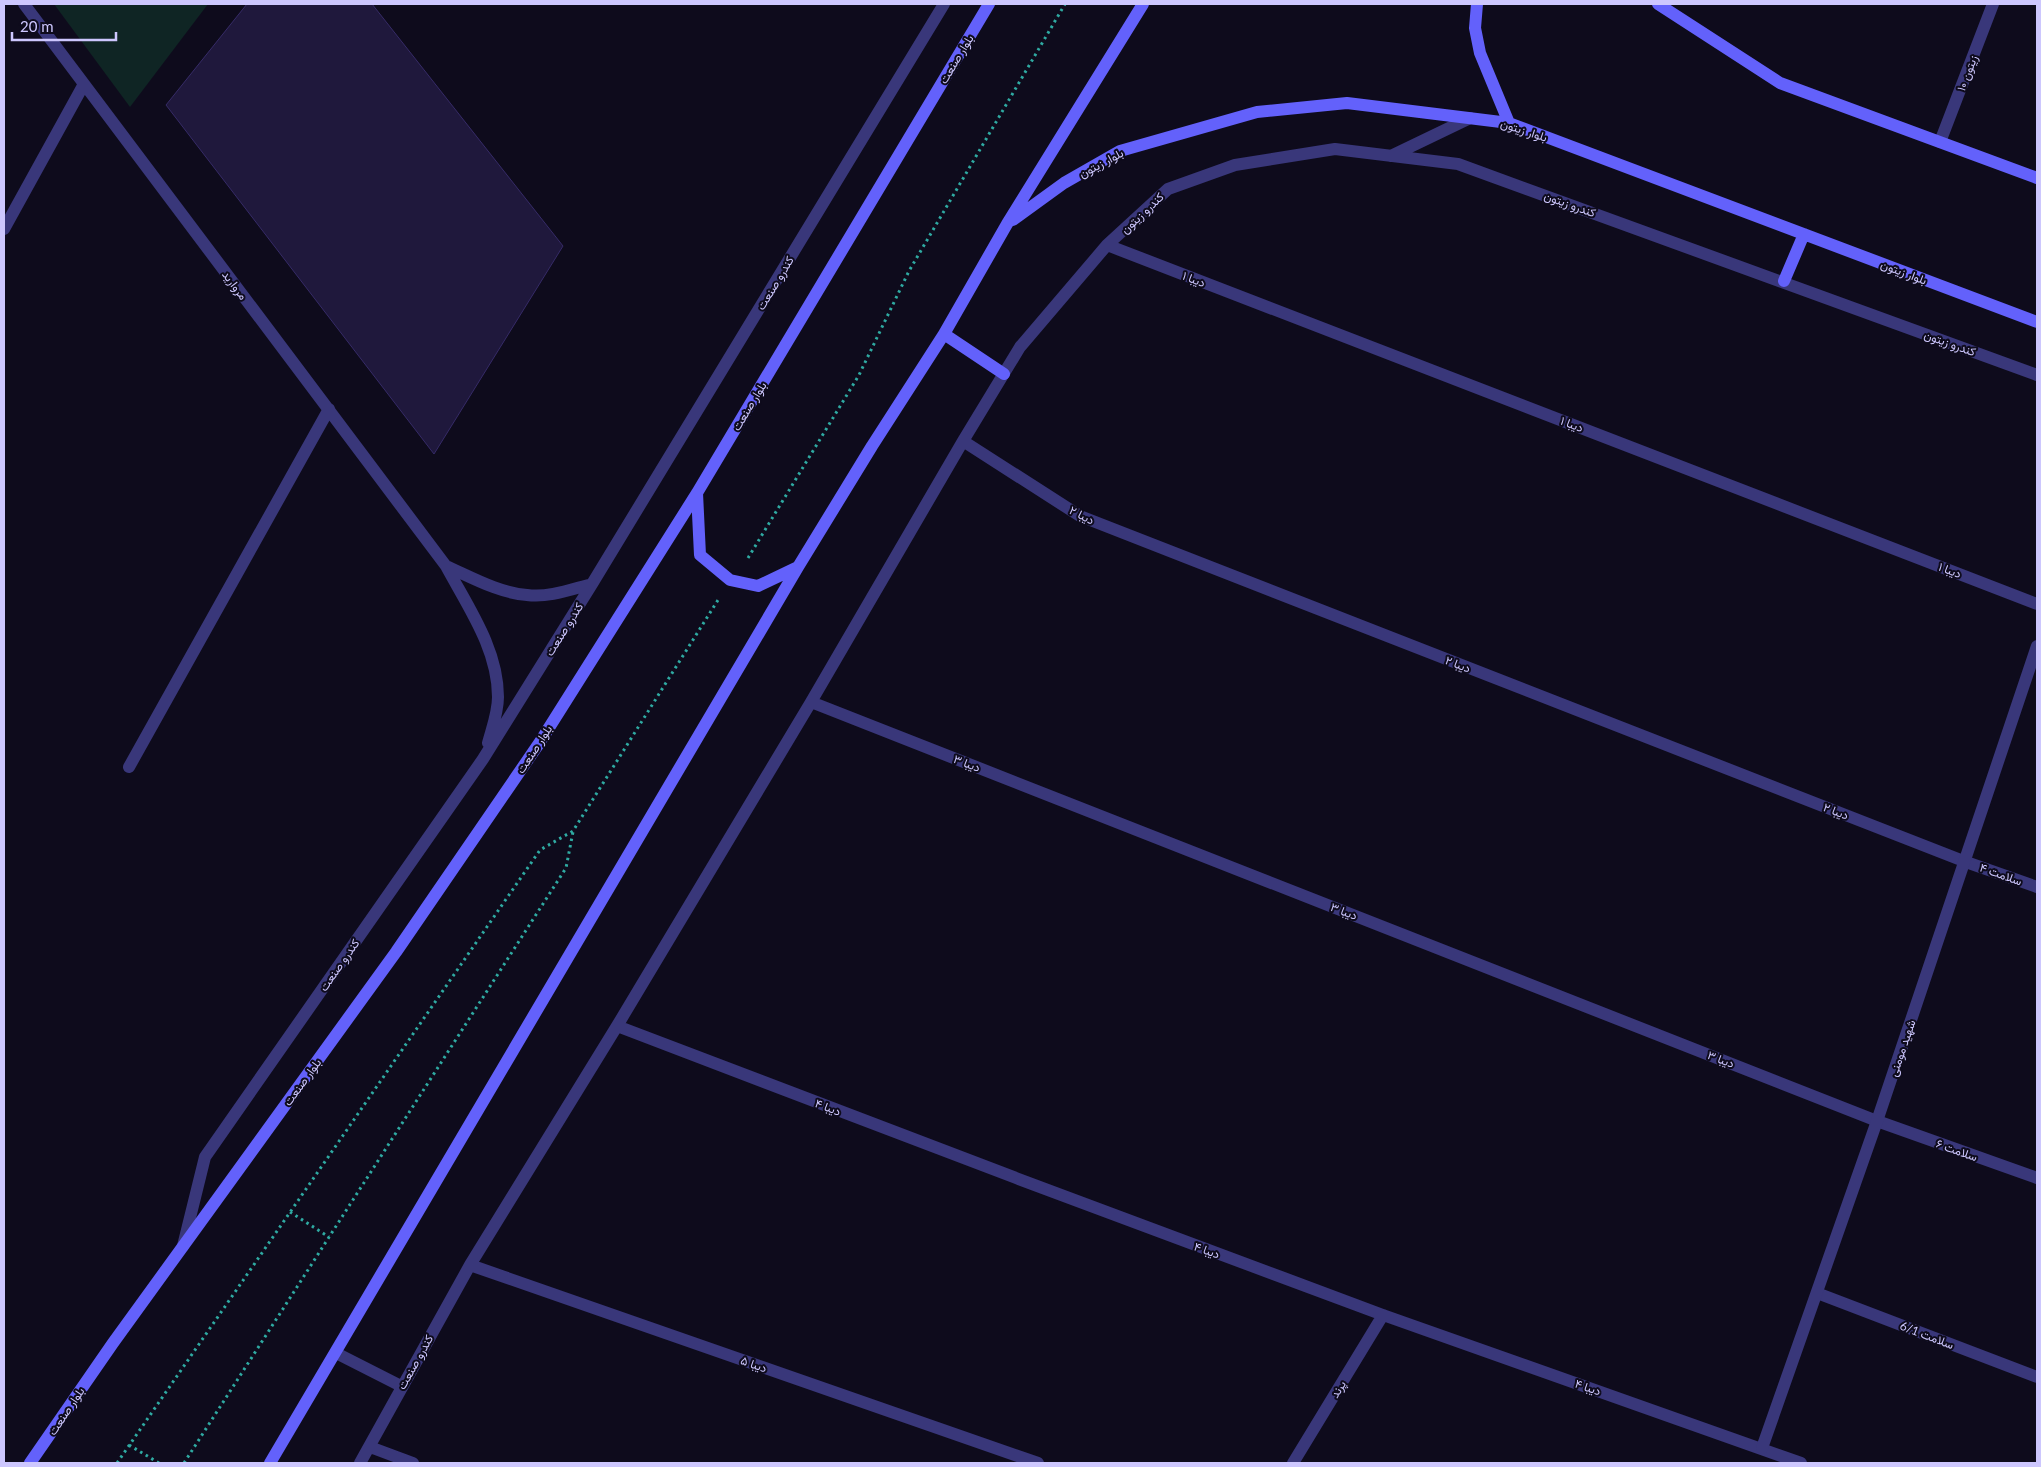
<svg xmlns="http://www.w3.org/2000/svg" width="2041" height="1467" viewBox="0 0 2041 1467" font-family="Lato,Vazirmatn,sans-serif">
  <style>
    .green { fill: #0f2524 }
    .building { fill: #1f183c; stroke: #362b67 }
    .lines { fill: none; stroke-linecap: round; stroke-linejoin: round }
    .path { stroke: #2faaa2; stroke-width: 3; stroke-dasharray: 2.5 4; stroke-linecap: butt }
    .minor { stroke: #39377a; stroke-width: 12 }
    .tertiary { stroke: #39377a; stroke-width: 12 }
    .secondary { stroke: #6361fb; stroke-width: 12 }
    .labels { text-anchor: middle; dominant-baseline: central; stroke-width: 4; stroke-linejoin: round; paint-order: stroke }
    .street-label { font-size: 12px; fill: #cdc7fe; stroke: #0e0b1c }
  </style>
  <rect width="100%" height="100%" fill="#0e0b1c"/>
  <path class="green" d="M54,4H208L130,107Z"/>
  <path class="building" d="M247,4H372L563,246L434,454L166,105Z"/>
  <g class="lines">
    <path class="path" d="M748,558L859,375L909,271L1065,4
      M290,1212L329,1237
      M129,1445L159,1463
      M117,1463L540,850L573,831L718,600
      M184,1463L566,868L573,832"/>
    <path class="minor" d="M24,4L446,566C468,607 498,649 498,697C498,713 492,728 488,743
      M1940,142L1993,4
      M1391,156L1470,118
      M4,229L84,84
      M1107,245L2037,604
      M963,441L1080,516L1966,862L2037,887
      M446,566C471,577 499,593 527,595C549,598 572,589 592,584
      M811,702L1877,1121L2037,1178
      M129,767L329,409
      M617,1026L1016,1178L1383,1315L1801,1463
      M183,1246L205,1157L483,759L592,584L944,4
      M470,1265L1038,1463
      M1817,1293L2037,1377
      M336,1353L401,1386
      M370,1447L413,1463
      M360,1463L470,1265L617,1026L811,702L963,441L1020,347L1107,245L1168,189L1235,165L1335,149L1458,164L2037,375
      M1293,1463L1383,1315"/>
    <path class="tertiary" d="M1762,1448L1877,1121L2037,646"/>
    <path class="secondary" d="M1477,4L1475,28L1480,53L1509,123
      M1658,4L1780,83L2037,178
      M1013,220L1064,183L1120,151L1257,112L1347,103L1509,123L2037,322
      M1784,281L1804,234
      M944,334L1004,374
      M697,493L700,555L730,580L758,586L798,567
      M30,1463L113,1343L396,952L540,742L697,493L989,4
      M270,1463L798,567L872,446L944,334L1007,224L1143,4"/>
  </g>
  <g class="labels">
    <g class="street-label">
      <text transform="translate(956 59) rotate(-59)">بلوار صنعت</text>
      <text transform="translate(1967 73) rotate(-69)">زیتون ۱۰</text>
      <text transform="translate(1524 130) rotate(18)">بلوار زیتون</text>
      <text transform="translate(1101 163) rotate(-28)">بلوار زیتون</text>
      <text transform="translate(1570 204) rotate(20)">کندرو زیتون</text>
      <text transform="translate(1142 213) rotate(-43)">کندرو زیتون</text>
      <text transform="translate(1904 272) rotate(21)">بلوار زیتون</text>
      <text transform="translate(1194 279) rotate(21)">دیبا ۱</text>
      <text transform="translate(775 283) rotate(-59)">کندرو صنعت</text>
      <text transform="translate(235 285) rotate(53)">مروارید</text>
      <text transform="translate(1950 343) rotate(20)">کندرو زیتون</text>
      <text transform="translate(749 406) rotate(-59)">بلوار صنعت</text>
      <text transform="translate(1572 424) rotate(21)">دیبا ۱</text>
      <text transform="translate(1082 515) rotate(27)">دیبا ۲</text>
      <text transform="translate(1950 570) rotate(21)">دیبا ۱</text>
      <text transform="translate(564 629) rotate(-58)">کندرو صنعت</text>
      <text transform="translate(1458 664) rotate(21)">دیبا ۲</text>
      <text transform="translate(534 749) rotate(-57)">بلوار صنعت</text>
      <text transform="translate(967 763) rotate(21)">دیبا ۳</text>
      <text transform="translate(1836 811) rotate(21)">دیبا ۲</text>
      <text transform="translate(2001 874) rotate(20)">سلامت ۴</text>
      <text transform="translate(1344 911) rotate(21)">دیبا ۳</text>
      <text transform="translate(339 965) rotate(-55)">کندرو صنعت</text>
      <text transform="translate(1902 1048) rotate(-71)">شهید مومنی</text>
      <text transform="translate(1721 1059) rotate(21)">دیبا ۳</text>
      <text transform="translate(302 1082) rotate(-54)">بلوار صنعت</text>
      <text transform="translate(828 1107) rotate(21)">دیبا ۴</text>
      <text transform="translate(1957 1150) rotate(20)">سلامت ۶</text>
      <text transform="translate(1207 1250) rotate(20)">دیبا ۴</text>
      <text transform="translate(1927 1335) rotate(21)">سلامت 6/1</text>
      <text transform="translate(415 1362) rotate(-61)">کندرو صنعت</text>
      <text transform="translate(754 1364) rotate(19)">دیبا ۵</text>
      <text transform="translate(1588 1387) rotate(19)">دیبا ۴</text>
      <text transform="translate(1338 1389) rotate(-58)">پرند</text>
      <text transform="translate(66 1411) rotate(-56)">بلوار صنعت</text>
    </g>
  </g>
  <rect width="2041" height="1467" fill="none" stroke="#cdc7fe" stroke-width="10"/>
  <path d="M12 32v8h104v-8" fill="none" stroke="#cdc7fe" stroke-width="2.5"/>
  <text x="20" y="32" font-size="15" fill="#cdc7fe" stroke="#0e0b1c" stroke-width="4" paint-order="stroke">20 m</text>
</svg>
